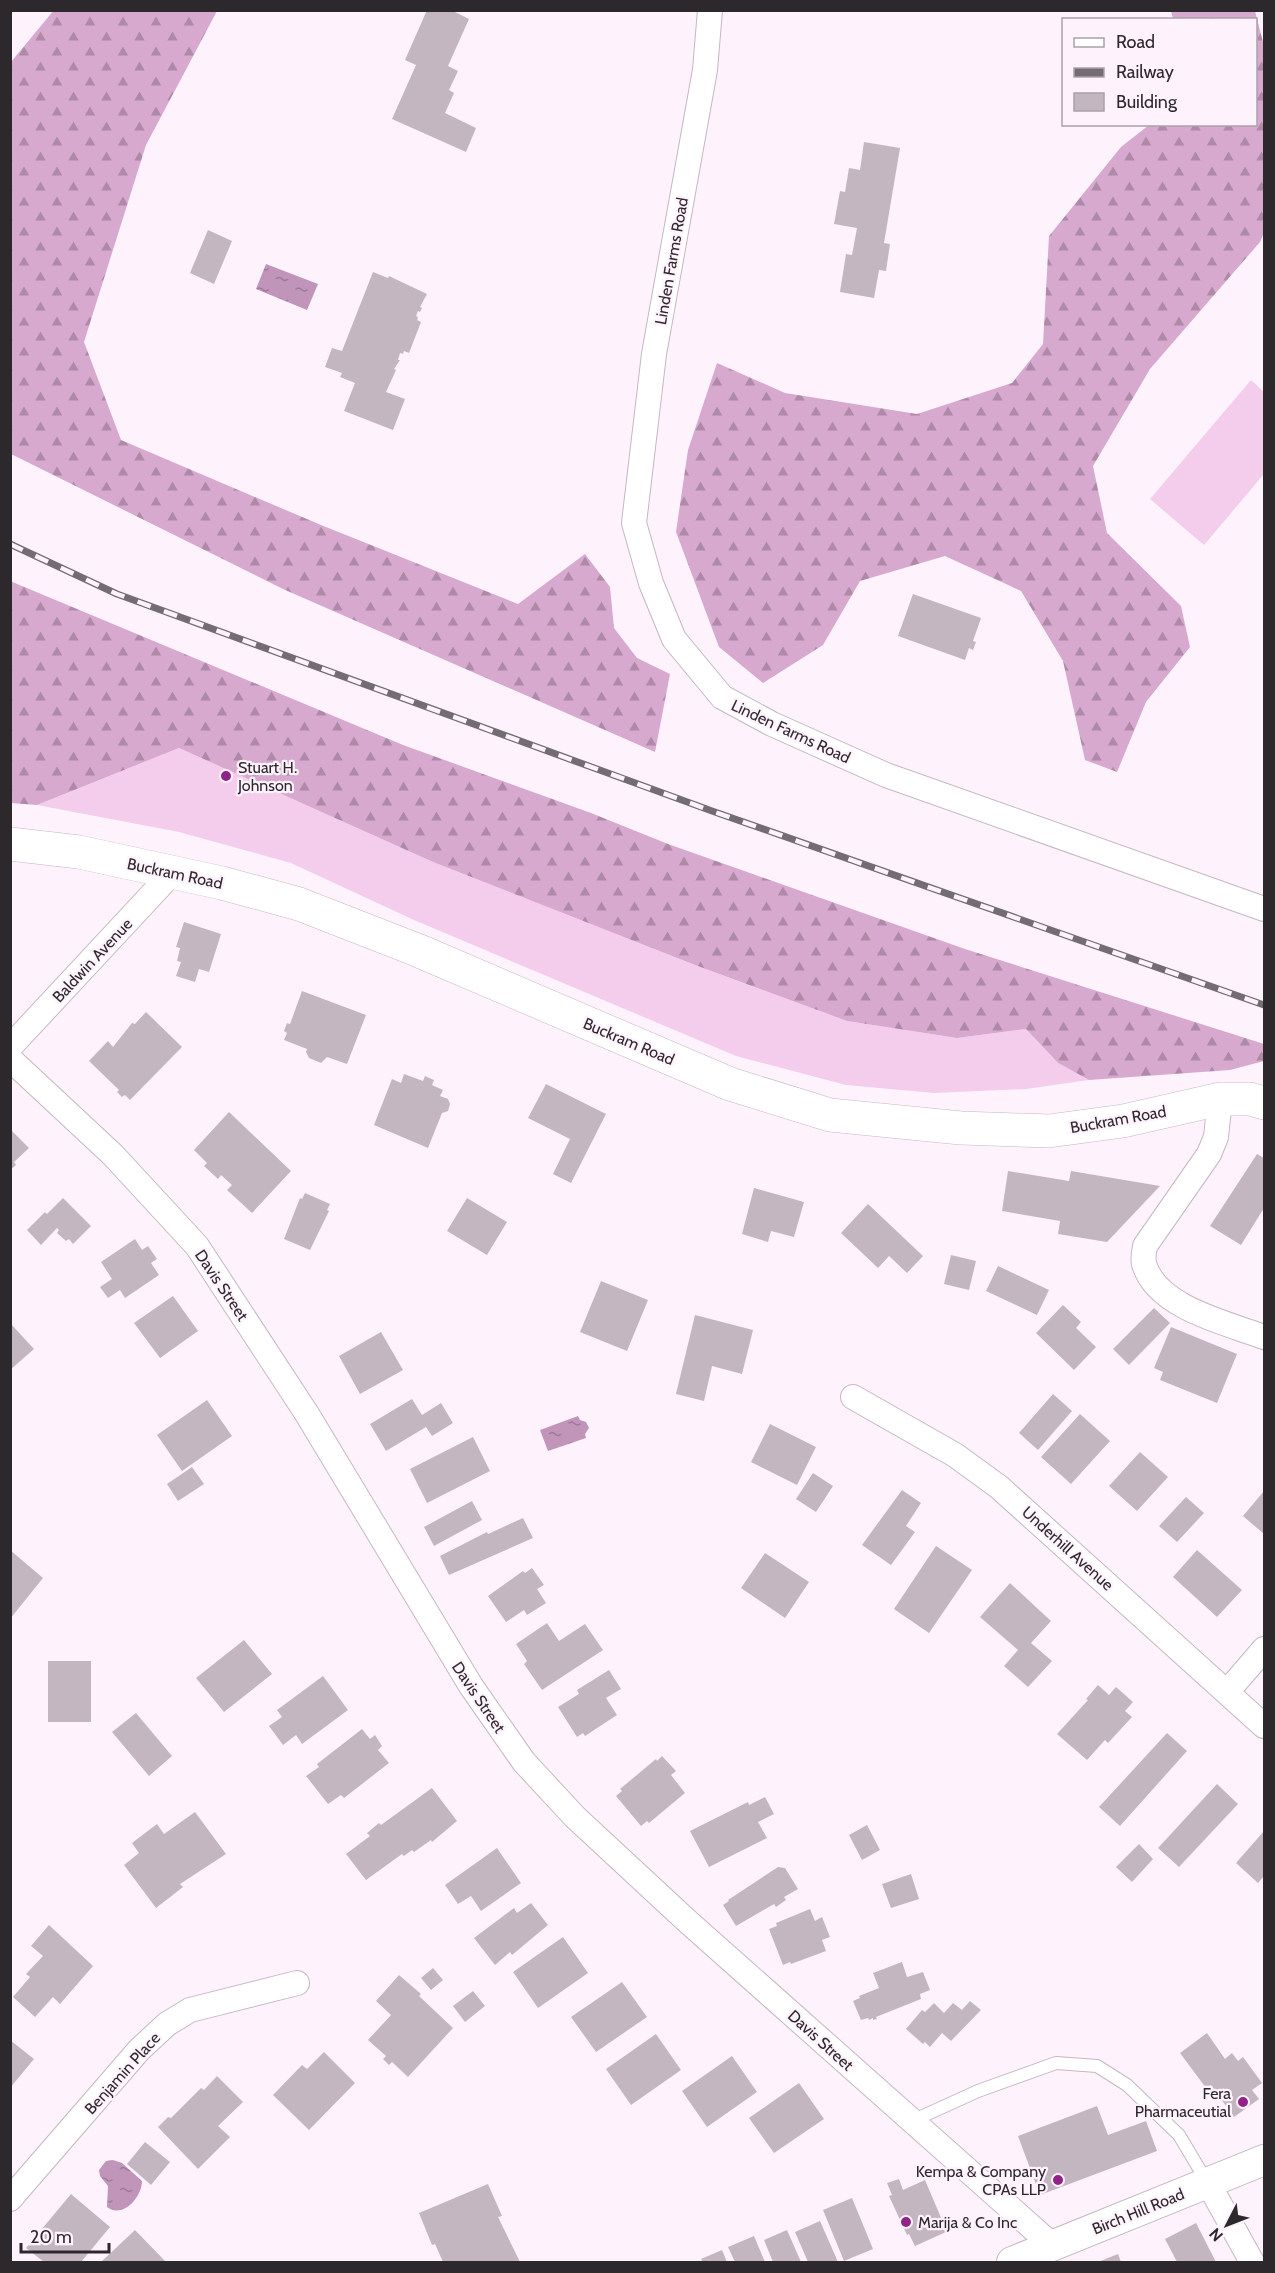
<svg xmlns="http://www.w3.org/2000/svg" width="1275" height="2273" viewBox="0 0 1275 2273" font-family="Cabin,sans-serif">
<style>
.grass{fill:#f4cded}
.forest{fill:url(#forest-firs)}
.water{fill:url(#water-ripples)}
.building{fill:#c4b6c1}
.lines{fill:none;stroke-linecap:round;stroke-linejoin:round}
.service-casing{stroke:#c5b7c2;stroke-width:14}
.minor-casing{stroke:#c5b7c2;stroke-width:26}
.tertiary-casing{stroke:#c5b7c2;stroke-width:32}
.secondary-casing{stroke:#c5b7c2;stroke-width:34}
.service{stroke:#fff;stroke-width:12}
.minor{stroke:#fff;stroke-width:24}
.tertiary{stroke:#fff;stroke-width:30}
.secondary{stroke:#fff;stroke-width:33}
.rail-casing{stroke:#736c72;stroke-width:7}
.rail{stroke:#fef2fc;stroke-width:4.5;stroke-dasharray:14;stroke-linecap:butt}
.poi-dot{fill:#902486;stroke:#fef2fc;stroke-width:2}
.labels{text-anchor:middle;stroke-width:4.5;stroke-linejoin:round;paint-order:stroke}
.street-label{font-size:16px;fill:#2d282c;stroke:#fef2fc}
.poi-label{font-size:16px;fill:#2d282c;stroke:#fef2fc;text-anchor:start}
</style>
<defs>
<pattern id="forest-firs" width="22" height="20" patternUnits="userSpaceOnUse" patternTransform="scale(1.5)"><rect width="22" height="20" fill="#d7a9cf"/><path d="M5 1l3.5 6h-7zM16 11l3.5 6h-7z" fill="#af8aa8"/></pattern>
<pattern id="water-ripples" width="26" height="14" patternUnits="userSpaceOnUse" patternTransform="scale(1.5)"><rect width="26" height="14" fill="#c194ba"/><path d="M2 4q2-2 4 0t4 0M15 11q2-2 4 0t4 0" fill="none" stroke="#9d7997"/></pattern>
</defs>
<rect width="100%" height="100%" fill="#fef2fc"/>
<path class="grass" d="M1251 380 1264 392V474L1204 545 1150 499Z
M179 748 433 862 695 965 847 1021 957 1038 1026 1029 1058 1063 1089 1080 1026 1089 934 1093 846 1085 736 1056 414 920 291 863 179 832 37 805Z"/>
<path class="forest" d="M54 10 217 11 146 145 84 342 121 440 321 525 518 604 585 554 610 587 614 628 637 658 670 674 655 752 283 589 11 454V62Z
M1171 11H1255L1264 46V233L1260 242 1150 369 1093 466 1107 533 1181 606 1190 647 1146 702 1117 772 1085 760 1063 661 1021 591 945 556 860 581 823 645 763 683 719 647 676 532 688 450 717 363 785 393 917 414 1012 383 1043 344 1049 236 1121 147 1149 125 1256 124V20L1173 19Z
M10 581 403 745 591 813 668 844 965 949 1264 1044V1061L1230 1070 1089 1080 1058 1063 1026 1029 957 1038 847 1021 695 965 433 862 179 748 37 805 11 803Z"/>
<path class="water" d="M266 264 318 284 307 310 256 289Z
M578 1416 580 1420 586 1422 589 1428 585 1434 586 1438 548 1451 540 1430Z
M113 2160 122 2163 142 2181C142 2198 122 2219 107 2207L108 2186 100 2176 99 2170 106 2161Z"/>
<path class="building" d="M427 10H451L469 19 448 66 458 71 449 90 454 93 445 113 476 128 466 152 392 119 416 65 405 60Z
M864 142 900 148 884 243 890 244 886 271 879 270 874 298 840 292 846 254 852 255 857 228 834 224 840 191 845 192 849 168 860 170Z
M208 230 232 241 214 284 190 273Z
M373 272 388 278 389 276 427 294 420 307 422 308 420 312 418 311 416 316 418 317 417 320 421 322 409 353 404 351 403 354 400 353 398 360H400L394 369 396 370 386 392 405 399 393 430 344 411 355 383 340 377 342 373 325 367 332 348 342 351Z
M913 594 981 618 973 641 976 642 973 650 969 648 965 660 898 636Z
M184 922 221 934 209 972 199 969 195 982 176 976 181 962 177 961 180 948 176 947Z
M302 991 366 1015 347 1064 327 1057 321 1063 309 1058 306 1052 307 1049 284 1040 287 1033 284 1031 287 1023 290 1024Z
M146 1012 182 1047 130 1100 125 1095 122 1097 117 1092 119 1090 89 1061 108 1041 113 1047 132 1023 135 1024Z
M404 1074 423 1081 425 1076 434 1080 432 1085 443 1090 440 1096 448 1099 450 1104 448 1111 442 1113 428 1148 374 1125 392 1079 401 1083Z
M546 1084 606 1114 571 1183 553 1174 570 1139 528 1118Z
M229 1112 291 1171 252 1213 227 1190 232 1185 221 1175 218 1179 204 1166 207 1163 194 1150Z
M10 1129 29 1148 14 1162 16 1165 10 1170Z
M1257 1154 1264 1158V1208L1241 1245 1210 1226Z
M1008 1171 1069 1181 1071 1171 1160 1186 1107 1242 1058 1234 1060 1221 1002 1211Z
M754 1188 804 1202 794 1237 771 1231 768 1242 742 1234Z
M305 1193 330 1204 327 1210 329 1211 310 1250 284 1239 300 1198 302 1199Z
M63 1198 91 1226 73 1244 69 1239 66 1241 57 1233 59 1230 57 1228 41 1245 27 1230 45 1212 47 1214Z
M467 1198 507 1222 487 1255 447 1231Z
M868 1204 923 1256 907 1273 889 1256 878 1268 841 1233Z
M135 1239 142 1250 148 1246 157 1259 151 1263 159 1275 125 1298 120 1290 108 1298 100 1287 112 1279 101 1262Z
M951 1255 976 1261 969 1290 944 1284Z
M998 1266 1049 1290 1037 1315 986 1291Z
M601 1281 648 1300 627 1351 580 1332Z
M173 1296 198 1331 160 1358 134 1323Z
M1063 1305 1081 1322 1076 1328 1096 1347 1074 1370 1036 1333Z
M1154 1308 1170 1323 1129 1365 1113 1349Z
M695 1315 753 1330 742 1374 712 1366 704 1401 676 1394Z
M10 1323 34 1349 10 1370Z
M1171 1327 1237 1354 1217 1403 1160 1380 1163 1372 1154 1368Z
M381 1332 403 1370 360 1394 339 1356Z
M1053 1394 1072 1411 1038 1450 1019 1433Z
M412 1399 422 1415 441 1403 453 1423 432 1436 426 1427 386 1451 370 1424Z
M207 1400 232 1436 182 1471 157 1435Z
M1080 1414 1110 1441 1071 1484 1041 1457Z
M770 1424 816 1447 797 1485 751 1462Z
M473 1437 490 1471 427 1503 410 1469Z
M1140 1452 1168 1477 1137 1511 1109 1486Z
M192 1467 204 1484 178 1501 167 1484Z
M813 1473 833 1486 816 1512 796 1499Z
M902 1490 921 1503 906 1526 915 1532 891 1565 862 1545Z
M1264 1491V1534L1243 1516Z
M1186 1497 1204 1513 1177 1542 1159 1526Z
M472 1501 482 1520 434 1546 424 1527Z
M523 1518 533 1538 449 1575 440 1556 487 1532 488 1534Z
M936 1546 972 1570 929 1633 894 1609Z
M10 1550 43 1578 10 1619Z
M1197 1550 1242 1590 1217 1617 1173 1577Z
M765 1553 809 1582 785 1618 741 1588Z
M532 1568 544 1585 537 1589 546 1603 527 1615 524 1610 506 1622 488 1596 523 1571 525 1573Z
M1010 1583 1051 1621 1031 1643 1052 1661 1028 1687 1004 1666 1018 1650 980 1617Z
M547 1623 559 1641 585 1624 603 1650 542 1690 524 1664 527 1661 516 1644Z
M244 1640 272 1674 224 1712 196 1678Z
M48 1661H91V1722H48Z
M609 1670 621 1689 606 1698 617 1715 585 1736 583 1733 577 1737 558 1707 579 1694 577 1690Z
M323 1676 348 1710 302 1744 296 1735 283 1745 269 1726 282 1717 277 1710Z
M1098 1685 1109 1695 1116 1687 1133 1702 1125 1711 1132 1717 1108 1743 1105 1740 1087 1760 1057 1734 1088 1700 1086 1699Z
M136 1713 172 1756 149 1776 112 1732Z
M362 1729 370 1739 375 1735 382 1746 378 1750 389 1763 344 1798 341 1795 328 1804 306 1776 319 1767 317 1764Z
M1167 1733 1187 1751 1120 1826 1099 1807Z
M662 1756 676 1771 671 1775 685 1793 649 1823 647 1821 641 1826 616 1796 622 1791 620 1789 656 1759 657 1761Z
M1217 1784 1238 1804 1179 1867 1158 1848Z
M432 1788 457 1821 432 1842 431 1840 414 1852 412 1850 404 1856 402 1854 366 1880 346 1854 370 1836 367 1833 379 1823 381 1825Z
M765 1797 774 1814 758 1822 767 1838 709 1867 690 1831 748 1802 749 1805Z
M195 1812 226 1854 180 1884 183 1887 156 1908 124 1865 139 1853 132 1843 157 1824 164 1834Z
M867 1825 880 1850 862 1860 849 1835Z
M1264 1831V1876L1258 1883 1236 1863Z
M1139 1844 1153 1859 1132 1882 1116 1867Z
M497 1848 521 1883 481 1911 471 1896 458 1904 445 1885Z
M778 1867 785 1868 798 1889 784 1897 786 1900 776 1907 774 1904 736 1926 723 1905 729 1901 728 1900Z
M911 1874 919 1899 891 1908 882 1884Z
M531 1903 548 1925 512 1955 510 1952 495 1965 474 1938 514 1908 517 1913Z
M810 1909 815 1921 822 1917 830 1937 822 1940 826 1951 791 1964 790 1962 783 1965 769 1929 777 1926 776 1923Z
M49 1925 93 1966 60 2004 53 1997 35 2017 13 1997 30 1977 26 1974 43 1956 31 1946Z
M563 1937 588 1973 538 2008 513 1972Z
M902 1962 907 1977 923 1972 930 1990 920 1994 921 1999 876 2017 877 2019 873 2020V2018L869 2020 868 2018 861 2020 853 2001 860 1998 859 1996 879 1988 873 1973Z
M433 1968 443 1980 431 1990 421 1978Z
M399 1975 421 1994 419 1996 453 2028 408 2077 392 2062 389 2065 383 2059 386 2056 368 2040 391 2015 376 2001Z
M622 1982 647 2017 596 2052 571 2017Z
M473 1991 485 2006 465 2022 453 2006Z
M970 2001 981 2010 951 2041 942 2033 930 2047 925 2042 923 2044 906 2029 922 2010 925 2012 934 2003 944 2013 953 2003 962 2010Z
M1207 2033 1225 2059 1232 2053 1238 2061 1243 2057 1262 2083 1252 2090 1259 2099 1234 2117 1211 2085 1206 2088 1180 2053Z
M656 2034 681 2070 631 2105 606 2069Z
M10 2040 34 2059 10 2088Z
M324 2052 355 2083 309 2130 273 2095 302 2065 307 2069Z
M732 2056 757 2092 707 2127 682 2091Z
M217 2076 243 2102 218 2126 230 2137 198 2169 158 2127 168 2117 171 2118 201 2088 204 2090Z
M799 2083 824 2119 774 2153 749 2118Z
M1097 2106 1108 2135 1146 2121 1157 2151 1040 2195 1018 2136Z
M145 2142 170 2162 151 2185 127 2164Z
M899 2179 903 2190 925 2180 942 2220 940 2221 946 2232 915 2246 909 2234 907 2235 889 2196 892 2195 887 2183Z
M488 2184 502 2216 498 2217 520 2262H443L435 2244 432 2245 419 2213Z
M71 2194 110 2227 81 2262H44L26 2248Z
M852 2198 873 2249 844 2261 823 2210Z
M820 2221 838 2262H808L795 2232Z
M1196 2223 1216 2262H1177L1165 2239Z
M135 2230 166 2262H101Z
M787 2230 801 2262H773L764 2240Z
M754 2236 765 2262H735L728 2247Z
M722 2250 727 2262H703L701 2259Z
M1118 2254 1121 2262H1098Z"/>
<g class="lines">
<defs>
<path id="service" d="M912 2121 978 2091 1056 2063 1097 2066 1127 2085 1179 2135 1207 2182"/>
<path id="minor" d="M710 10 705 70 654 354 634 523 651 583 674 639 722 697 772 724 886 775 1264 909
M10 1047 173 872
M10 1059 113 1155 197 1246 307 1414 471 1686 524 1762 575 1817 686 1920 1053 2246
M1220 1099 1216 1137 1209 1154 1145 1246C1144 1251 1143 1259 1144 1264 1157 1308 1227 1323 1264 1337
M853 1397 955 1455 999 1487 1264 1726
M1227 1692 1264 1649
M1208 2183 1252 2262
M10 2199 139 2050 167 2024 190 2010 297 1983"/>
<path id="tertiary" d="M1012 2262 1264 2160"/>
<path id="secondary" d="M10 844 79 852 222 883 299 904 417 950 730 1084 830 1115 961 1128 1049 1131 1123 1121 1220 1099H1250L1264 1103"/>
</defs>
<use href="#service" class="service-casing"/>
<use href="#minor" class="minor-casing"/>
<use href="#tertiary" class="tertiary-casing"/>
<use href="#secondary" class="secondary-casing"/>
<use href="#service" class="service"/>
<use href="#minor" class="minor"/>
<use href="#tertiary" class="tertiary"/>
<use href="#secondary" class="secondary"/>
<defs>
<path id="rail" d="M10 544 117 594 712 811 1264 1005"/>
</defs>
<use href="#rail" class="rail-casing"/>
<use href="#rail" class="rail"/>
</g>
<g class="poi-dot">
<circle cx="226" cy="776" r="6"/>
<circle cx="1243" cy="2102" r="6"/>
<circle cx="1058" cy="2180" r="6"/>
<circle cx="906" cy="2222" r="6"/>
</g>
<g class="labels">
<g class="street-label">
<text transform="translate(671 261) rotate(-80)" y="6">Linden Farms Road</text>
<text transform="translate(791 731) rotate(25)" y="6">Linden Farms Road</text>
<text transform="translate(175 873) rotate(12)" y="6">Buckram Road</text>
<text transform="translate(92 960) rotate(-47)" y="6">Baldwin Avenue</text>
<text transform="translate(629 1041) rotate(23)" y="6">Buckram Road</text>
<text transform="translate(1118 1119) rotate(-10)" y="6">Buckram Road</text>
<text transform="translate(222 1285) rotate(56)" y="6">Davis Street</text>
<text transform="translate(1068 1548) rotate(42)" y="6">Underhill Avenue</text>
<text transform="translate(479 1697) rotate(56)" y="6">Davis Street</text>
<text transform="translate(821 2040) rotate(42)" y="6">Davis Street</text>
<text transform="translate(122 2073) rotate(-48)" y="6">Benjamin Place</text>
<text transform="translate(1138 2211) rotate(-22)" y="6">Birch Hill Road</text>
</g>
<g class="poi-label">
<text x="238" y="773">Stuart H.<tspan x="238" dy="18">Johnson</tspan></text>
<text x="1231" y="2099" text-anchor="end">Fera<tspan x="1231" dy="18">Pharmaceutial</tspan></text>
<text x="1046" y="2177" text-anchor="end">Kempa &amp; Company<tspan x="1046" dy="18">CPAs LLP</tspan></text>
<text x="918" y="2228">Marija &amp; Co Inc</text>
</g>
</g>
<rect width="1275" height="2273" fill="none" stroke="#2d282c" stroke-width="24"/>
<rect x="1062" y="18" width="195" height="108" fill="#fef2fc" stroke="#aaa1a9" stroke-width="1.5"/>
<rect x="1074" y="38" width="30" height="9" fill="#ffffff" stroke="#aaa1a9" stroke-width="1.5"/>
<text x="1116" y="48" font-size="18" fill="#2d282c">Road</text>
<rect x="1074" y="68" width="30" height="9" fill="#736c72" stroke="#aaa1a9" stroke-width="1.5"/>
<text x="1116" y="78" font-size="18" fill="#2d282c">Railway</text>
<rect x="1074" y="93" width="30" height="18" fill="#c4b6c1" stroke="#aaa1a9" stroke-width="1.5"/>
<text x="1116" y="108" font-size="18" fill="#2d282c">Building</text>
<g transform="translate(1227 2225) rotate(228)" stroke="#fef2fc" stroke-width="4.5" paint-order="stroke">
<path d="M0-4.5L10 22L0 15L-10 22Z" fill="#2d282c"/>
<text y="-9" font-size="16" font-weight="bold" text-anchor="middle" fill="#2d282c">N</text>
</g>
<path d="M21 2243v9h88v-9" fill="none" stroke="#2d282c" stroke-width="3"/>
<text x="30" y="2243" font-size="18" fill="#2d282c" stroke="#fef2fc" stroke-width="4.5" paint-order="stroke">20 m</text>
</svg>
